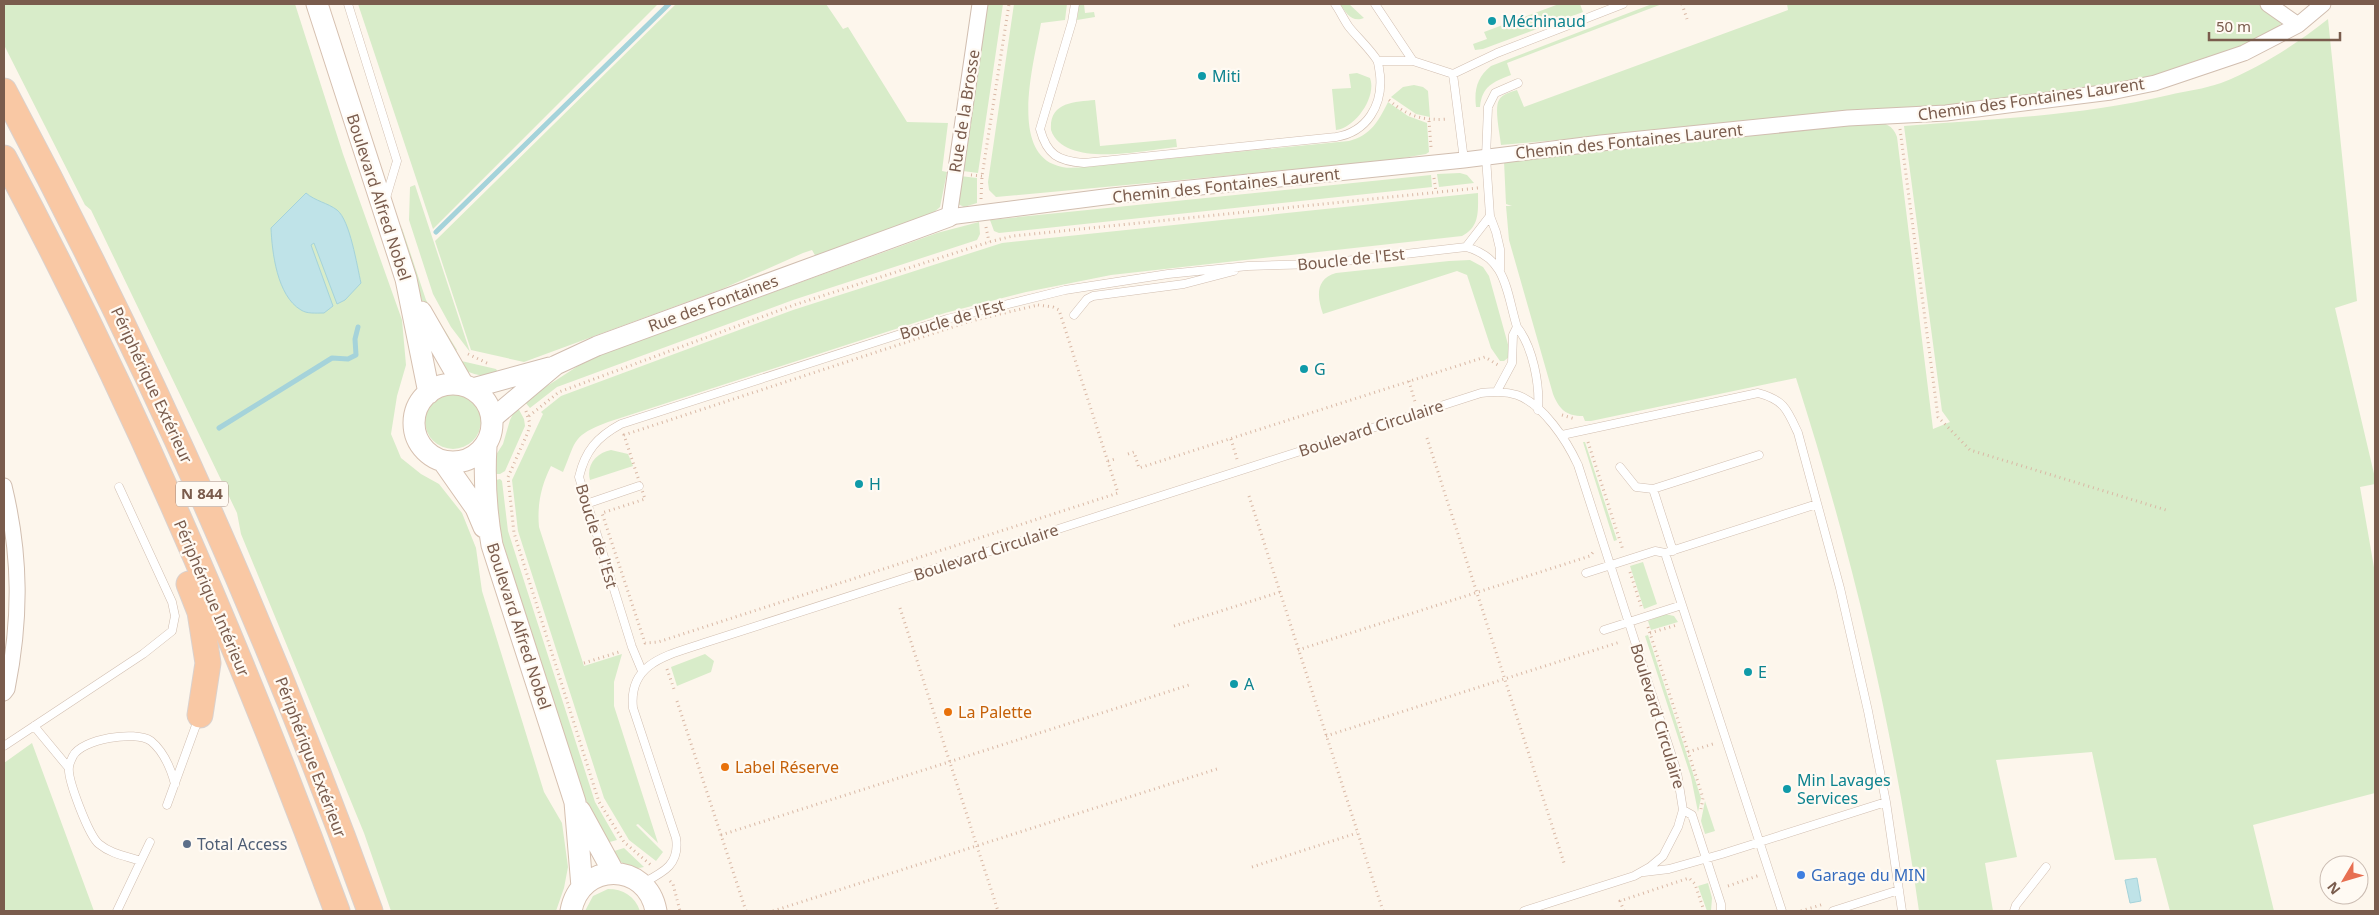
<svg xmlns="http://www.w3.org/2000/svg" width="2379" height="915" viewBox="0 0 2379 915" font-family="'Noto Sans',sans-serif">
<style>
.green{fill:#d8ecc9}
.water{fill:#bfe3e8;stroke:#a5d3da}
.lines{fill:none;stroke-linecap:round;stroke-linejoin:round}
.stream{stroke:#a5d3da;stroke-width:5}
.service-casing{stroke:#d1beb0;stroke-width:9}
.minor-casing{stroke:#d1beb0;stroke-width:17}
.tertiary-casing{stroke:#d1beb0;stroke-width:21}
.secondary-casing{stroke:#d6c0b0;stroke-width:23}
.trunk-casing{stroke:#dad1cd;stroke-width:27}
.path{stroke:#d9b8a5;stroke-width:3;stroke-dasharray:1 4;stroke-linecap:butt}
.service{stroke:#fff;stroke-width:8}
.minor{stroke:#fff;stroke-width:15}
.tertiary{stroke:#fff;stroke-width:19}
.secondary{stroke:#fff;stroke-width:21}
.trunk{stroke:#f9c8a4;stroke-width:25}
.culture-dot{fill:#0f9aa8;stroke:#fffaf3;stroke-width:2}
.food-dot{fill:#e8710a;stroke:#fffaf3;stroke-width:2}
.service-dot{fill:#5c6f8a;stroke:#fffaf3;stroke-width:2}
.shop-dot{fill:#3f7fe0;stroke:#fffaf3;stroke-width:2}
.labels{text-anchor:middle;stroke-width:4.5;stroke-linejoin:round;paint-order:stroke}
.shield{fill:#fffaf3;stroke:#a28b7f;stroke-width:1}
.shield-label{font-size:15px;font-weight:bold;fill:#7a5c4d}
.culture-label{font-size:16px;fill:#0d838f;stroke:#fffaf3;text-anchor:start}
.street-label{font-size:16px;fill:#7a5c4d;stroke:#fffaf3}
.food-label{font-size:16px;fill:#c56008;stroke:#fffaf3;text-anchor:start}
.service-label{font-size:16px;fill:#4e5e75;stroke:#fffaf3;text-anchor:start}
.shop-label{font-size:16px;fill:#366cbe;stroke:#fffaf3;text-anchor:start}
</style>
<rect width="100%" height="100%" fill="#fdf6ec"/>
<path class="green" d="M4 4H295L343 154 402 320 406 365 397 396 391 434 401 458 421 474 439 484 462 513 476 548 482 591 544 792 562 823 568 867 564 888 556 911H391L364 833 241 534 237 513 91 210 85 205 4 45Z
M358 4H658L433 229Z
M676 4H826L843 29 848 27 907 122 948 123 942 171 947 172 940 207 931 215 816 257 812 250 803 253 722 289 524 362 471 350 435 241Z
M987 4H1003L978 173 963 171Z
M1014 4H1067L1065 20 1041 23C1035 58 1010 145 1053 164 1063 169 1074 168 1084 167L1349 141C1371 135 1378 122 1388 102L1408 116 1427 123 1429 152 1426 154 1386 161 996 197 989 190 988 182Z
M1079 4H1084L1085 13 1094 12 1095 17 1077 20Z
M1340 4H1349L1364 18C1352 23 1346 13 1340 4Z
M1559 4H1580L1583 12 1483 49 1475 50 1473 44 1487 39 1484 32Z
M1652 4H1662L1507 63 1511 75C1493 82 1482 86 1480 107H1476C1474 90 1477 77 1491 66Z
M1787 4H2260L2284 20C2280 27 2269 31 2262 35 2193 75 2104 87 2026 98L1501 145C1500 135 1494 108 1499 100 1502 94 1511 92 1517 90L1524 107 1788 10Z
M2328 19 2357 301 2335 308 2375 478V484L2360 487 2375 573V793L2253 825 2274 911H2170L2156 858 2115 860 2092 752 1996 760 2017 857 1985 863 1993 911H1919C1893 726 1853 556 1796 378L1591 421H1585L1583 416C1566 416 1559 409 1553 394L1509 240 1506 206H1512L1506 204 1504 161 1564 152 1573 154 1845 125C1864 124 1890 115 1897 137L1933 429 1950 422 1942 411 1904 126C1992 119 2082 116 2169 95 2186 91 2204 89 2221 83 2261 67 2295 45 2328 19Z
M1357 73 1370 78C1377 97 1355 128 1336 130L1332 89 1351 88 1349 74Z
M1414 85 1423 87 1428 91 1430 117 1416 114 1391 97 1403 87Z
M1095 100 1100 146 1176 139 1177 147C1145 150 1064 169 1051 130 1049 102 1074 102 1095 100Z
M1460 173 1467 175 1474 183 1439 187 1437 174Z
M1431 175 1432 187 999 233 994 231 990 220Z
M960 176 977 178V203L964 207 958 204Z
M415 185 470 352 451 327 433 294 409 220 410 187Z
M1478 193C1478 211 1480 227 1462 236L1111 275 1026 292 945 313 608 422C572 436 577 439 563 472L551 466C541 486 537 505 539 527L584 666 622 654 614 682V706L658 843 638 824 636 825 663 852 656 861 629 840 604 798 518 531 512 480 543 414 541 412 561 396 793 310 1002 243Z
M979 222 980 234 977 240 793 300 557 387 530 408 524 401 581 364 600 355 937 233Z
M401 225 426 300 457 350 453 352 423 303 408 258Z
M1470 260 1483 267 1489 276 1509 348V357L1504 361H1500L1491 348 1467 275 1457 271 1323 314C1317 297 1315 279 1336 273L1449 261Z
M457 360 496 369 500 375C484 376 465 377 457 360Z
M425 421a28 28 0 1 1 56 0a28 28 0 1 1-56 0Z
M517 406 524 419 525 426 505 471 500 474H491L494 458 503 444 510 420Z
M1583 442H1585L1617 540 1614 541Z
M611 450 628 454 633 466 590 480C586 465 596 453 611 450Z
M500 479 502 481 508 531 595 802 617 840 606 843 582 792 503 543 492 481Z
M1643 562 1657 604 1644 609 1630 566Z
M1665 614 1674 616 1678 622 1651 630 1648 621Z
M1648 635 1701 798 1698 812 1691 777 1645 636Z
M705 654 714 661 711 672 677 686 671 667Z
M32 743 94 911H4V763Z
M1705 801 1715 831 1705 834 1701 821Z
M624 848 644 867C630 871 619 862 611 852Z
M1708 883 1712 898 1711 911H1707L1698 886Z
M608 889C623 889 635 896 640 911H585L593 896Z"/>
<path class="water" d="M306 193C315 201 328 203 337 210 350 220 357 266 361 283L345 300 337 304 314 243 311 245 333 306 324 313C316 313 307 314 301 310 277 296 272 252 271 228Z
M2137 878 2141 901 2130 903 2125 880Z"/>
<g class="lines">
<path class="stream" d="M436 232 669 4
M219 428 332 358 348 359 356 355 355 339 358 327"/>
<defs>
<path id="service" d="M348 4 397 161 385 201
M1075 4 1072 22 1040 129C1047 155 1058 161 1084 163L1336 137C1367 132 1383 105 1380 75 1379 70 1379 64 1377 60 1369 48 1358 38 1349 27 1344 20 1340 11 1335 4
M1375 4 1413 61 1453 74 1497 53 1623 4
M1378 61H1413
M1453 74 1464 160
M1466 247 1490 216
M1500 270V249L1496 232 1490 216 1486 157 1488 107 1495 93 1518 83
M1074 315 1087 299 1093 296 1184 284 1234 271
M1497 391 1512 363 1513 335 1517 327
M1562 435 1758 393C1784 400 1787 409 1798 433L1840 588 1868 711 1886 802 1902 911
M1620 467 1636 487 1653 489 1759 455
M1653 489 1673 551
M586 504 639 486
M1586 573 1655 551 1665 553
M1604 630 1682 605
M642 671 632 647 579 477C585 451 597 437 621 424L947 319 1065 290 1168 274 1248 266 1318 264 1466 247C1507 258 1506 291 1517 327 1533 347 1540 385 1538 410
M34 726 68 767
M4 746 143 654 172 631 175 616 172 602 119 487
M167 805 199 717
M1683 810 1692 815 1721 904V911
M141 861C126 856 111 854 99 844 89 836 67 779 69 767 69 764 72 758 73 756 82 739 135 730 151 741 163 751 171 769 175 784
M1644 872 1669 869 1722 854 1886 802
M643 883C664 872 680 864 676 838L633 708C628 662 669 655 704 643L1481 393C1493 392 1505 391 1517 395 1543 404 1567 441 1578 465L1677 772 1683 810 1678 827 1663 856 1650 867 1634 876 1524 911
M117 911 150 842
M1782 911 1665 553 1817 504
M1833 911 1899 890
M2014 911 2016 905 2046 867"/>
<path id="minor" d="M980 4 949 217 1112 196 1464 160 1601 143 1848 118 1946 113 2111 92 2155 83 2244 53 2298 25 2323 4
M2268 4 2298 25
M4 486C21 556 21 619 7 689L4 693"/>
<path id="tertiary" d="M473 388 550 367
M493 418 556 365 597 346 949 217"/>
<path id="secondary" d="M317 4 406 279 429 393
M421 312 463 385
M414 423a39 39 0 1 1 78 0a39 39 0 1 1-78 0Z
M486 446C484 480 486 512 492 545L575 802 582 887
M443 461 476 508 484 527
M580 811 614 873
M571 911C580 861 647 861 656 911"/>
<path id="trunk" d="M4 91C145 355 268 629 370 911
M4 158C134 400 242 654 337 911
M189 584 200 612 208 663 200 715"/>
</defs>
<use href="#service" class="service-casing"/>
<use href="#minor" class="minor-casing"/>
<use href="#tertiary" class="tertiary-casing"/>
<use href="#secondary" class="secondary-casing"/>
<use href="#trunk" class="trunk-casing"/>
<path class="path" d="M1682 4 1687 19
M1389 100C1407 116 1423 121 1447 119
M1429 121 1431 147
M1900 129 1938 417 1970 450 2166 510
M971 175 982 176
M1434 178 1436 192
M981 199 982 176 1009 4
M986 227 989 242
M1038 305 1053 307 1059 310 1118 493 658 642 645 643 602 513 645 499 624 435 971 321Z
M468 354 489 364
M1409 381 1415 402
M526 411 530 424 528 432 508 477 514 533 599 802 624 842 652 866
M1562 415 1575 419
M529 416 559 392 794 305 989 242 1013 236 1478 188
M1427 438 1565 866
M1231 439 1237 459
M1588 442 1623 550
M1128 454 1134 452 1139 468 1485 357 1498 365
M1108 461 1115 459
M1249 496 1383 911
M1630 572 1641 606
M900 608 998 911
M1174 626 1280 592
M1648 627 1703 798 1701 809
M1650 633 1677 625
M1298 650 1590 556 1594 551
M584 663 622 651
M667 669 674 689
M677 701 746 911
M1326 736 1620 642
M1688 752 1716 743
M721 835 1192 684
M1252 867 1357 833
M670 881 673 884 680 911
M1728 886 1760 875
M773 911 1220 768
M1624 911 1620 901 1689 878 1695 884 1704 911
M1801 911 1824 904"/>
<use href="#service" class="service"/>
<use href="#minor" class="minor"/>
<use href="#tertiary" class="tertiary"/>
<use href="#secondary" class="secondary"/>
<use href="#trunk" class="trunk"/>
</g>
<g class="culture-dot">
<circle cx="1492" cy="21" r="5"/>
<circle cx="1202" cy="76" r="5"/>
<circle cx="1304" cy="369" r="5"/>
<circle cx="859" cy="484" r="5"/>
<circle cx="1748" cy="672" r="5"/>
<circle cx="1234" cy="684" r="5"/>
<circle cx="1787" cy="789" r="5"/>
</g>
<g class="food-dot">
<circle cx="948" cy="712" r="5"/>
<circle cx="725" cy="767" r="5"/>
</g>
<circle class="service-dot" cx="187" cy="844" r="5"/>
<circle class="shop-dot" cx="1801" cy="875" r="5"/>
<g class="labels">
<rect class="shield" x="176" y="481.5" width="52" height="25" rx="4"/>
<g class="shield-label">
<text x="202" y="499">N 844</text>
</g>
<g class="culture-label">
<text x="1502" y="27">Méchinaud</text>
<text x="1212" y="82">Miti</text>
<text x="1314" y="375">G</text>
<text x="869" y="490">H</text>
<text x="1758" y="678">E</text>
<text x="1244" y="690">A</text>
<text x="1797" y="786">Min Lavages<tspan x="1797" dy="18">Services</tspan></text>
</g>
<g class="street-label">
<text transform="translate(2031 99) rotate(-8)" y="6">Chemin des Fontaines Laurent</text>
<text transform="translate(964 111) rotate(-81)" y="6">Rue de la Brosse</text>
<text transform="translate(1629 141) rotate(-6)" y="6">Chemin des Fontaines Laurent</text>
<text transform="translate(1226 185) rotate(-6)" y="6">Chemin des Fontaines Laurent</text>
<text transform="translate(379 197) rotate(72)" y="6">Boulevard Alfred Nobel</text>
<text transform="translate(1351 259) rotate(-6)" y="6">Boucle de l'Est</text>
<text transform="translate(713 303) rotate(-20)" y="6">Rue des Fontaines</text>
<text transform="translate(952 319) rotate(-16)" y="6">Boucle de l'Est</text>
<text transform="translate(152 385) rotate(65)" y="6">Périphérique Extérieur</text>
<text transform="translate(1371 428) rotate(-18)" y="6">Boulevard Circulaire</text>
<text transform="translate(597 536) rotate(73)" y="6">Boucle de l'Est</text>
<text transform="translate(986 552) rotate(-18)" y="6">Boulevard Circulaire</text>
<text transform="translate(212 598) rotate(67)" y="6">Périphérique Intérieur</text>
<text transform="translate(519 626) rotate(72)" y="6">Boulevard Alfred Nobel</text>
<text transform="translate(1658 716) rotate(73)" y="6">Boulevard Circulaire</text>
<text transform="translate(311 757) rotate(69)" y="6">Périphérique Extérieur</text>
</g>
<g class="food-label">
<text x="958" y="718">La Palette</text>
<text x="735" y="773">Label Réserve</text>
</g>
<g class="service-label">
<text x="197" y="850">Total Access</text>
</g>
<g class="shop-label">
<text x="1811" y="881">Garage du MIN</text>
</g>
</g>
<rect width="2379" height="915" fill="none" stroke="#7a5c4d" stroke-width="10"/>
<g transform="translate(2344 880) rotate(232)"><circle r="24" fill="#fffaf3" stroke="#cabbb1"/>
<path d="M0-4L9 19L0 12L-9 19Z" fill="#e76f51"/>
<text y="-8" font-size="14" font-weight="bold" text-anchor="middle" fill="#7a5c4d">N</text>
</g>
<path d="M2209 32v8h131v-8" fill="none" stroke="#7a5c4d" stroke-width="2.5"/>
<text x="2216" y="32" font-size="15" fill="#7a5c4d" stroke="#fffaf3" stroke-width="4" paint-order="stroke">50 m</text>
</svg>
